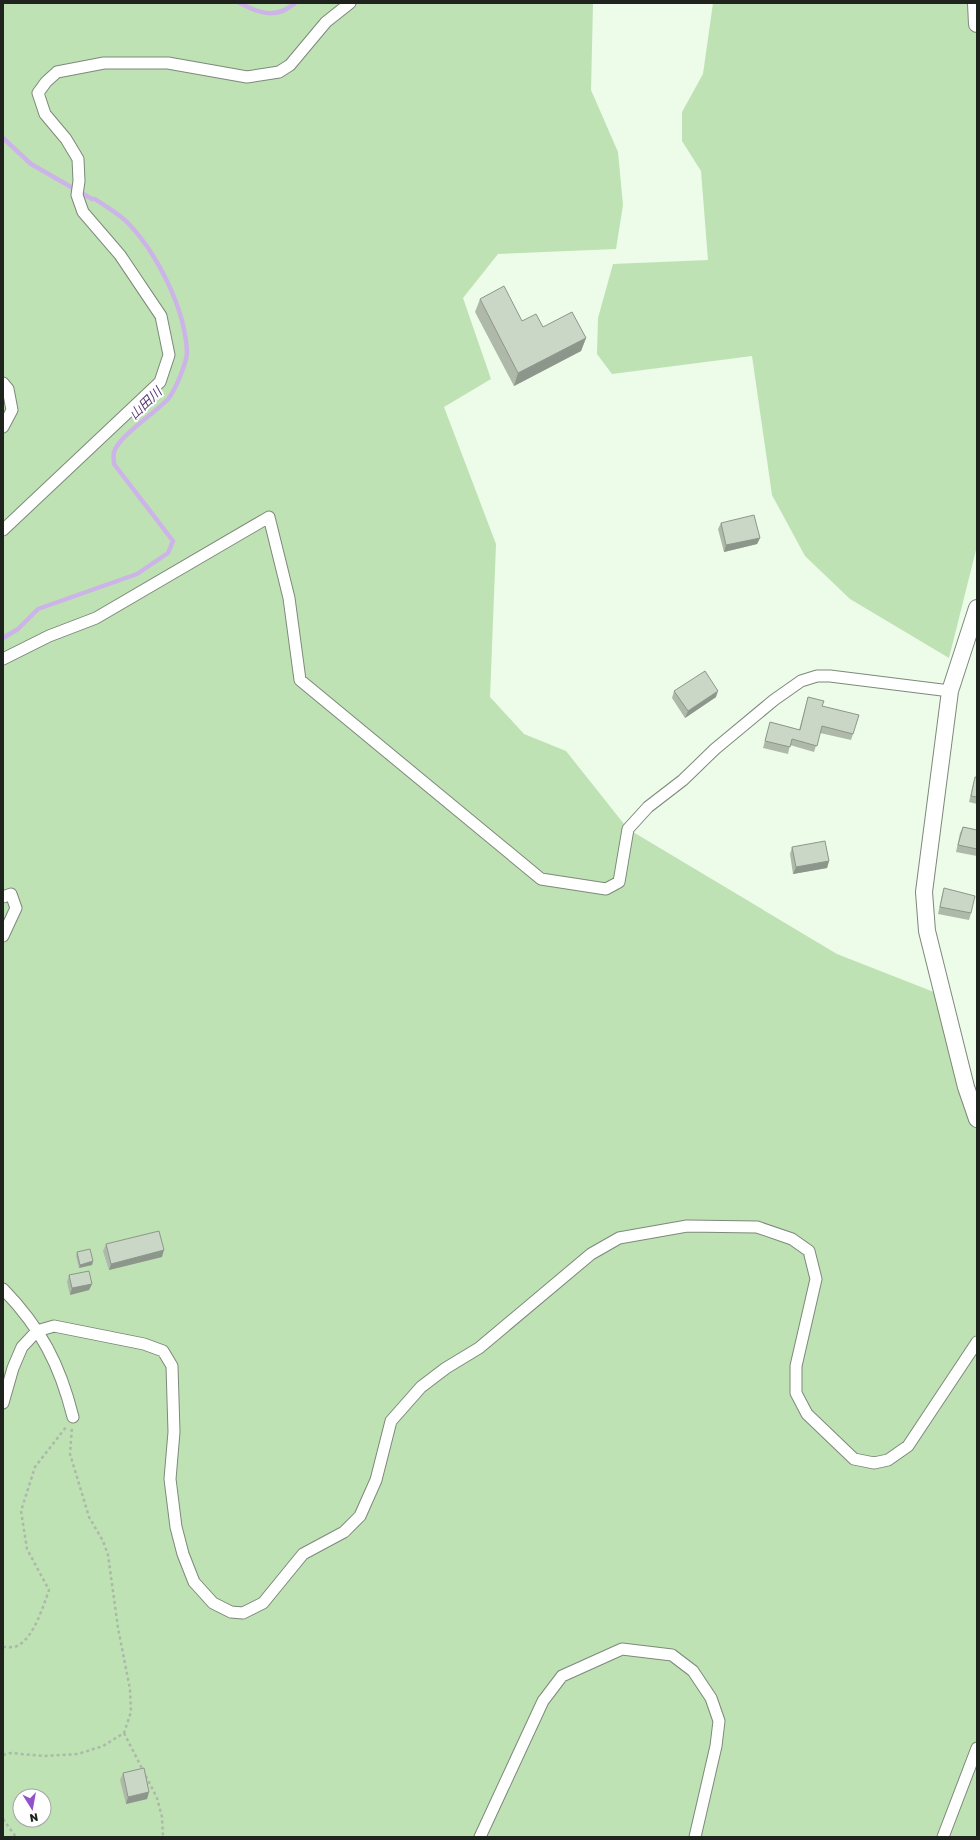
<svg xmlns="http://www.w3.org/2000/svg" width="980" height="1840" viewBox="0 0 980 1840" font-family="'Golos Text','Noto Sans JP',sans-serif">
<style>
.green{fill:#bee2b4;fill-rule:evenodd}
.lines{fill:none;stroke-linecap:round;stroke-linejoin:round}
.stream{stroke:#cdb4e8;stroke-width:4.5}
.street-casing{stroke:#7d897a;stroke-width:13}
.secondary-casing{stroke:#7d897a;stroke-width:18}
.path{stroke:#adb8aa;stroke-width:2.5;stroke-dasharray:3 3;stroke-linecap:butt}
.street{stroke:#fff;stroke-width:11}
.secondary{stroke:#fff;stroke-width:16}
.wall{fill:#aeb9aa}
.shaded-wall{fill:#8d968b}
.building{fill:#cad7c6;stroke:#8d968b}
.labels{text-anchor:middle;stroke-width:4;stroke-linejoin:round;paint-order:stroke}
.water-label{font-size:13px;font-style:italic;fill:#593877;stroke:#fff}
</style>
<rect width="100%" height="100%" fill="#edfbe9"/>
<path class="green" d="M3 3H593L591 90 618 152 623 205 616 249 498 254 463 298 491 379 444 407 496 544 490 697 524 734 566 751 628 829 837 954 944 996 977 1110V1837H3ZM20 1796H44V1820H20Z
M713 3H976L977 546 949 658 850 599 805 556 772 495 752 356 612 374 597 354 598 318 613 264 708 260 701 171 682 141V112L703 74Z"/>
<g class="lines">
<path class="stream" d="M240 3C260 14 277 19 295 3
M3 138 31 164 92 199H95C105 206 118 213 127 222 157 253 185 308 187 352 187 362 175 391 168 399 155 413 119 436 114 452 113 456 114 461 114 464L173 541 168 553 137 574 38 609 18 629 3 638"/>
<defs>
<path id="street" d="M3 383 8 389 12 410 3 427
M3 530 160 382 169 355 161 316 120 255 83 212 77 195 79 181 78 159 66 139 45 114 38 93 46 82 57 72 104 63H168L247 77 279 72 290 65 326 22 350 3
M3 659 49 636 96 618 269 517 289 598 300 680 541 879 606 889 619 882 628 829 648 807 683 780 715 749 774 700 801 681 817 676H830L950 691
M3 897 11 894 16 908 3 936
M3 1289C41 1328 60 1365 73 1417
M3 1403 13 1368 22 1347 37 1331 54 1326 144 1344 163 1351 172 1366 174 1432 170 1479 176 1527 183 1554 194 1582 213 1603 231 1612 243 1613 263 1603 303 1554 344 1532 360 1516 376 1480 391 1421 421 1387 446 1368 479 1348 591 1254 619 1238 687 1226 757 1227 792 1239 809 1251 816 1279 796 1366V1393L807 1414 854 1459 874 1463 888 1460 908 1446 977 1342
M480 1837 543 1701 562 1676 622 1649 672 1655 693 1671 711 1698 719 1721 716 1746 695 1837
M943 1837 977 1748"/>
<path id="secondary" d="M976 3 977 24
M977 608 950 691 924 892 927 931 966 1087 977 1119"/>
</defs>
<use href="#street" class="street-casing"/>
<use href="#secondary" class="secondary-casing"/>
<path class="path" d="M3 1647C8 1647 15 1648 19 1645 34 1636 43 1607 49 1590L27 1549 21 1511 35 1467 66 1427
M124 1733 157 1798 162 1817 163 1837
M3 1755 11 1753 44 1756 78 1754 103 1746 124 1733 131 1712 130 1689 118 1628 108 1555 103 1541 89 1517 70 1454 72 1427
M3 1819 16 1837"/>
<use href="#street" class="street"/>
<use href="#secondary" class="secondary"/>
</g>
<path class="wall" d="M480 299 522 321 586 338 581 351 514 386 475 312Z
M721 523 760 538 757 544 724 552 718 529Z
M674 691 716 697 685 718 672 698Z
M808 697 822 706 853 734 851 740 820 733 814 752 790 745 788 754 763 748 770 722 799 730 806 704Z
M975 777H977V804L969 802 973 784Z
M963 827 977 830V856L956 852 960 833Z
M792 847 829 861 827 868 793 874 790 854Z
M944 888 971 913 969 920 938 914 942 895Z
M106 1244 162 1257 109 1270 103 1251Z
M77 1252 93 1261 92 1265 79 1268 76 1256Z
M69 1275 92 1284 89 1290 70 1295 67 1282Z
M123 1773 149 1792 147 1799 126 1804 120 1780Z"/>
<path class="shaded-wall" d="M586 338 581 351 514 386 518 373Z
M760 538 757 544 724 552 726 545Z
M718 691 716 697 685 718 688 711Z
M829 861 827 868 793 874 796 867Z
M164 1250 162 1257 109 1270 111 1264Z
M93 1261 92 1265 79 1268 80 1265Z
M92 1284 89 1290 70 1295 72 1288Z
M149 1792 147 1799 126 1804 128 1797Z"/>
<path class="building" d="M504 286 522 321 536 314 543 327 572 312 586 338 518 373 480 299Z
M754 515 760 538 726 545 721 523Z
M705 671 718 691 688 711 674 691Z
M808 697 824 701 822 706 859 715 853 734 822 726 817 746 792 739 790 747 765 741 770 722 800 730Z
M975 777H977V797L971 796Z
M963 827 977 830V849L958 845Z
M825 841 829 861 796 867 792 847Z
M944 888 975 896 971 913 940 907Z
M159 1231 164 1250 111 1264 106 1244Z
M90 1249 93 1261 80 1265 77 1252Z
M89 1271 92 1284 72 1288 69 1275Z
M144 1768 149 1792 128 1797 123 1773Z"/>
<g class="labels">
<g class="water-label">
<text transform="translate(145 403) rotate(-44)" y="5">山田川</text>
</g>
</g>
<rect width="980" height="1840" fill="none" stroke="#1e231d" stroke-width="8"/>
<g transform="translate(32 1808) rotate(169)"><circle r="19" fill="#ffffff" stroke="#a5a7a5"/>
<path d="M0-3L7 15L0 10L-7 15Z" fill="#9252c8"/>
<text y="-6" font-size="11" font-weight="bold" text-anchor="middle" fill="#1e231d">N</text>
</g>
</svg>
